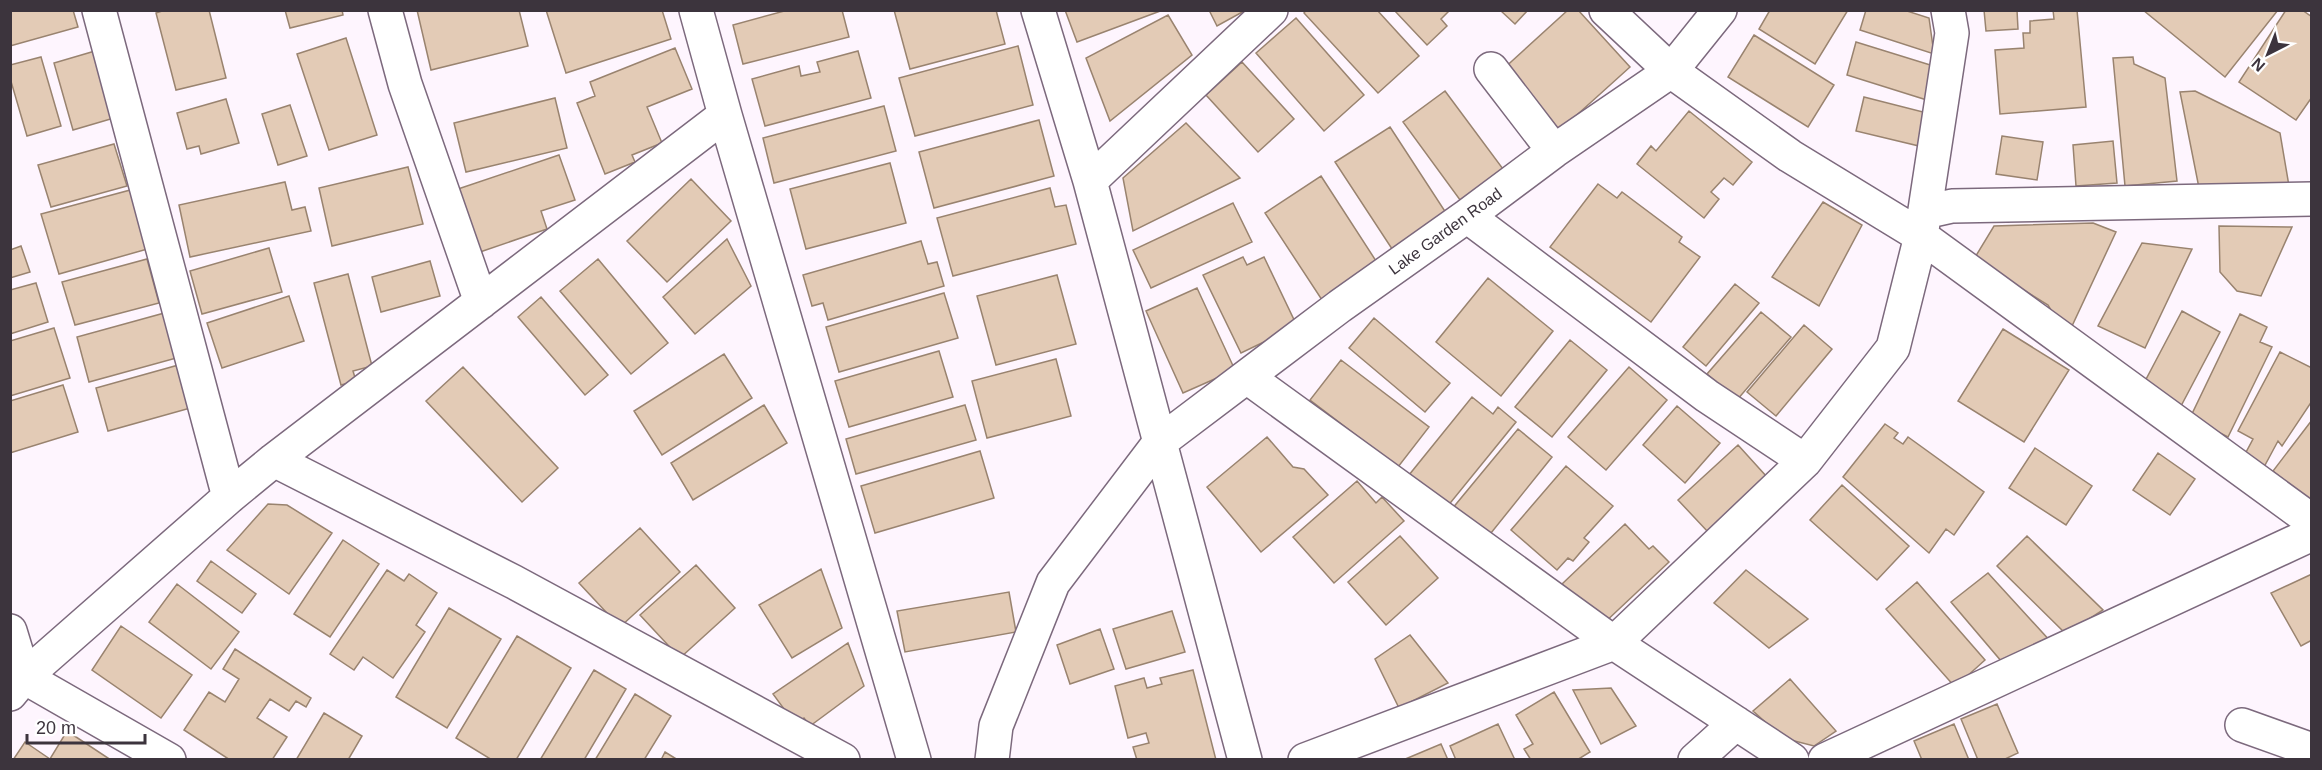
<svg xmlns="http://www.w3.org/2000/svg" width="2322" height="770" viewBox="0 0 2322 770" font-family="Arial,sans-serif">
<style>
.building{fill:#e3cbb6;stroke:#99836f;stroke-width:1.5}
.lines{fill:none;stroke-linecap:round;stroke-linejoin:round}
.minor-casing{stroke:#7c697d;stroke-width:36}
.minor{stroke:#fff;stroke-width:33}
.labels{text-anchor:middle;stroke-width:5;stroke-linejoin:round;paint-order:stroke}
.street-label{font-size:16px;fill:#3c343d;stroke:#fff}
</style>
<rect width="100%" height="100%" fill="#fef5fe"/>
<path class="building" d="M10 10H73L78 27 10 46Z
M165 10H209L226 78 176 90 156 13Z
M285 10H342L343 15 290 28Z
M417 10H519L528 46 431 70Z
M546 10H662L671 39 566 73Z
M788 10H842L849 37 743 64 733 25Z
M894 10H996L1005 44 910 69Z
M1065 10H1163L1077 42Z
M1209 10H1246L1217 26Z
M1306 10H1377L1419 56 1378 93 1304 13Z
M1394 10H1450L1441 19 1447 26 1427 45Z
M1500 10H1528L1515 24Z
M1568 10H1578L1630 67 1558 132 1501 71Z
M1770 10H1848L1815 64 1759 29Z
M1866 10H1904L1929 18 1934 54 1860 30Z
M1984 10H2017L2018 29 1986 31Z
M2053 10H2077L2086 107 2000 114 1995 50 2024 48 2023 33H2030V21L2054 19Z
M2143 10H2278L2225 77Z
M2286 10H2302L2312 17V97L2296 120 2239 82Z
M1168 15 1192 55 1110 121 1086 58Z
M1296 18 1364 95 1324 131 1256 53Z
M1754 35 1834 85 1808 127 1728 77Z
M346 38 377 135 329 150 297 54Z
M1856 42 1940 68 1930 101 1847 75Z
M1018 46 1033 105 915 136 899 78Z
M675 48 692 89 647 107 662 143 632 155 635 162 605 174 577 103 595 96 590 82Z
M95 51 114 118 73 130 54 63Z
M858 51 871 98 765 126 752 79 799 66 801 76 820 72 817 62Z
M41 57 61 126 27 136 10 78V65Z
M2133 57 2134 64 2165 78 2177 181 2125 186 2113 58Z
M1242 62 1294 119 1258 152 1206 95Z
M1445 91 1506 173 1463 204 1403 122Z
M2195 91 2280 133 2289 186 2199 188 2180 92Z
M1864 97 1927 113 1919 146 1856 131Z
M555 98 567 148 466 172 454 123Z
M226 99 239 143 201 154 199 146 187 149 177 113Z
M290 105 307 156 278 165 262 114Z
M884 106 896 151 774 183 763 138Z
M1689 111 1752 162 1733 185 1724 178 1711 192 1719 199 1704 218 1637 164 1651 146 1656 151Z
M1039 120 1054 176 934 208 919 152Z
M1186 123 1240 178 1133 231 1123 178Z
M1390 127 1450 219 1396 255 1335 162Z
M2002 136 2043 142 2037 180 1996 174Z
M2113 141 2117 183 2076 186 2073 145Z
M114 144 127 186 51 207 38 165Z
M559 155 575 200 541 211 547 229 480 252 458 189Z
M890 163 906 223 806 249 790 189Z
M408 167 423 224 332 246 319 188Z
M1321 176 1378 264 1322 300 1265 213Z
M691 179 731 221 667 282 627 241Z
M285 182 292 210 305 207 311 231 190 257 179 205Z
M1598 184 1617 198 1622 192 1682 237 1679 242 1700 257 1651 322 1550 247Z
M1050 188 1055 207 1066 205 1076 244 953 276 937 218Z
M134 189 151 248 59 274 41 214Z
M1823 202 1862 225 1819 306 1772 277Z
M1233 203 1252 242 1151 288 1133 250Z
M2093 223 2116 232 2072 326 2057 320 2048 305 1974 259 1994 226Z
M2219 226 2292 227 2261 296 2237 291 2220 272Z
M727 239 751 286 695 334 663 297Z
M921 241 928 264 937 262 944 286 828 320 823 303 812 306 803 275Z
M2142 243 2192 249 2145 348 2098 326Z
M21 246 30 272 10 278V250Z
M269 248 282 292 202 314 190 271Z
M1243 257 1247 265 1264 257 1297 326 1241 353 1203 275Z
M147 259 159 303 75 325 62 282Z
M598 259 668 343 631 374 560 291Z
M430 261 440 296 381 312 372 277Z
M348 274 372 366 353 371 356 381 341 385 314 283Z
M1057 275 1076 344 996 365 977 296Z
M1488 278 1553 331 1501 396 1436 342Z
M36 283 48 322 10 334V290Z
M1735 284 1759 303 1706 366 1683 347Z
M1197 288 1235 370 1183 393 1146 311Z
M944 293 958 338 839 372 826 327Z
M289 296 304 341 222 368 207 323Z
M541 297 608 375 585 395 518 317Z
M2182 311 2220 332 2181 406 2143 385Z
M168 312 180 357 89 382 77 337Z
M1761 312 1791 337 1737 400 1707 374Z
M2240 314 2267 327 2260 342 2272 347 2228 437 2190 418Z
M1374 318 1450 383 1425 412 1349 348Z
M1804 325 1832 349 1776 416 1747 392Z
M54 328 70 378 10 396V341Z
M2003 329 2069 370 2024 442 1958 401Z
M1570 340 1607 370 1552 437 1515 407Z
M939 351 953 397 849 427 835 381Z
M2280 352 2312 368V401L2282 446 2278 441 2264 467 2244 456 2253 439 2238 431Z
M724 354 752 398 662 455 634 411Z
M1056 359 1071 416 987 438 972 381Z
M1341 360 1429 427 1398 467 1310 400Z
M182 364 194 407 108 431 96 388Z
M463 367 558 468 522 502 426 401Z
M1629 367 1667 400 1606 470 1568 437Z
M63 385 78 432 10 453V401Z
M1472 397 1493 414 1498 407 1516 422 1447 507 1409 475Z
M764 405 787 443 693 500 671 463Z
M965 405 976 440 856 474 846 439Z
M1677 406 1720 443 1685 483 1643 445Z
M2312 420V500L2311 501 2273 471Z
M1885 424 1898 433 1894 438 1903 444 1908 437 1984 492 1954 535 1946 529 1929 553 1843 477Z
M1518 429 1552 457 1487 538 1452 509Z
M1267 437 1293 467 1304 469 1328 495 1261 552 1207 487Z
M1738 445 1767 477 1708 532 1678 500Z
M2035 448 2092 486 2066 525 2009 488Z
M980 451 994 498 875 533 861 486Z
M2158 453 2195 479 2170 515 2133 490Z
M1566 466 1613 506 1584 538 1589 542 1573 561 1568 558 1557 570 1511 530Z
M1357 481 1376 503 1382 497 1404 521 1334 583 1293 537Z
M1842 485 1909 546 1877 580 1810 520Z
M268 504 287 505 332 533 289 594 227 550Z
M1625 524 1649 549 1653 546 1669 562 1601 626 1562 584Z
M640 528 680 572 620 627 579 583Z
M1400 536 1438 578 1386 625 1348 582Z
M2027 536 2103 610 2066 634 1997 566Z
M343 540 379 564 330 637 294 614Z
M211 561 256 594 242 613 197 581Z
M696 565 735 608 680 658 640 615Z
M821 569 842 628 792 658 759 605Z
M387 570 404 581 409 574 437 593 416 625 425 632 393 678 363 657 354 670 330 654Z
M1746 570 1808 619 1769 648 1714 603Z
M1988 573 2052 643 2002 662 1951 602Z
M2312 574V640L2301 646 2271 593Z
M1917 582 1985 660 1955 687 1886 609Z
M177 584 239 632 211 669 149 622Z
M1009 592 1016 632 905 652 897 611Z
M449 608 501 639 447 728 396 697Z
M1172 611 1185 652 1126 669 1113 629Z
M121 626 192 675 161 718 92 670Z
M1100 629 1114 669 1070 684 1057 645Z
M1410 635 1448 683 1399 708 1375 659Z
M517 636 571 668 516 760H492L456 738Z
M848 643 864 686 810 726 804 718 795 724 773 694Z
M235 649 311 698 306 707 296 701 289 711 270 699 257 718 287 737 272 760H230L184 730 209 692 225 702 239 679 223 669Z
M594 670 626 689 584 760H540Z
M1193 670 1216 760H1137L1133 747 1149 743 1146 733 1128 738 1115 686 1144 678 1147 688 1162 684 1160 678Z
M1790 679 1836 731 1814 746 1783 738 1753 711Z
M1611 688 1636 726 1601 744 1573 690Z
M1554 692 1590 752 1577 760H1531L1524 749 1533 744 1516 715Z
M635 694 671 716 644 760H595Z
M1997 704 2018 753 2003 760H1978L1961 719Z
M324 713 362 736 348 760H296Z
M1498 724 1515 760H1456L1450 746Z
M1954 724 1969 760H1922L1914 741Z
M67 731 111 760H13L25 742 50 759Z
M1441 744 1448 760H1403Z
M665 752 678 760H661Z"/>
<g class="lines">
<defs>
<path id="minor" d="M99 10 229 497
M385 10 405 84 481 302
M696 10 725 115
M1038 10 1090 181 1245 760
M1606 10 1671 71 1790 156 1921 236 2312 521
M1491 69 1554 151
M1090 181 1271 10
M1925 212 1952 206 2312 199
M1467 216 1707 396 1805 461
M1247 377 1614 643 1792 760
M274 460 514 582 843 760
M10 631 24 677 169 760
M10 694 24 677 229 497 274 460 725 115 914 760
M2242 725 2312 750
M992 760 996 726 1053 583 1160 442 1340 306 1467 216 1554 151 1671 71 1720 10
M1305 760 1614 643 1805 461 1893 348 1921 236 1952 33 1948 10
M1695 760 1736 723
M1825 760 2312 534"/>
</defs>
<use href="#minor" class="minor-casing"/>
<use href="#minor" class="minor"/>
</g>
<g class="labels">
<g class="street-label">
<text transform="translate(1445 231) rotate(-36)" y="6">Lake Garden Road</text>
</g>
</g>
<rect width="2322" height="770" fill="none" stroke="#3c343d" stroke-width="24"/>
<g transform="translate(2268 54) rotate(222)" stroke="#ffffff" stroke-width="4.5" paint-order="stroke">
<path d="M0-4.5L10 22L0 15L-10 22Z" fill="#3c343d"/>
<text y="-9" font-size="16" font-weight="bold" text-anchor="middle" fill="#3c343d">N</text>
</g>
<path d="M27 734v9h118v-9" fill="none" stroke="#3c343d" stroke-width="3"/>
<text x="36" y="734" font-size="18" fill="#3c343d" stroke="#ffffff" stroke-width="4.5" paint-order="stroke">20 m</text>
</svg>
